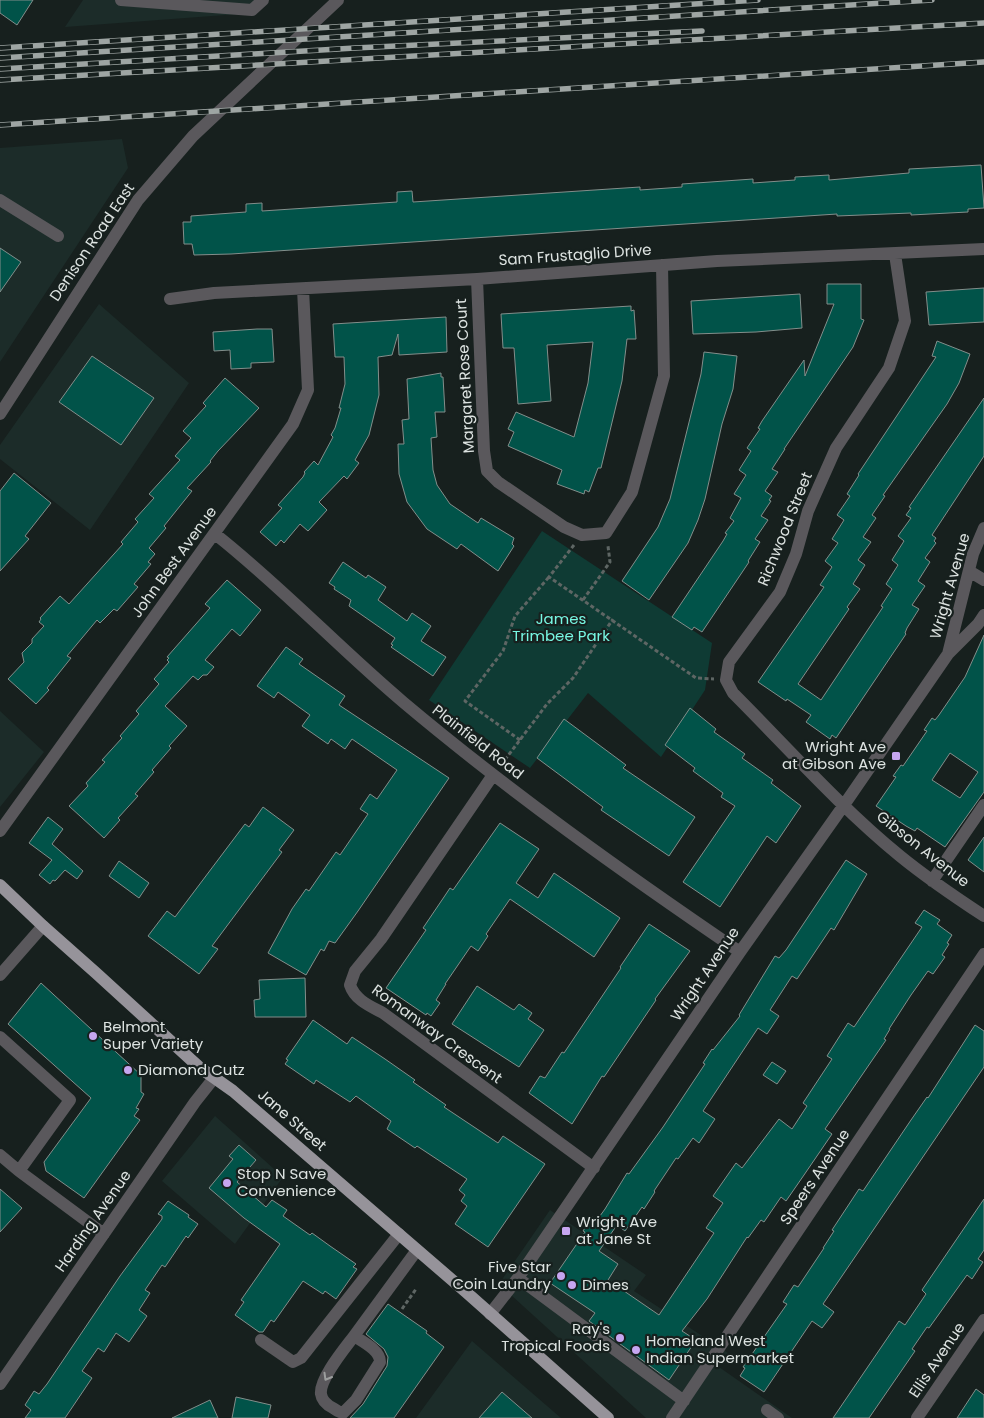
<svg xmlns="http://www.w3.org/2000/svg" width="984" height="1418" viewBox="0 0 984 1418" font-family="Poppins,sans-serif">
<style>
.built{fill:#1c2c29}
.green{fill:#0f3b34}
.building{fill:#015349;stroke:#838e8b;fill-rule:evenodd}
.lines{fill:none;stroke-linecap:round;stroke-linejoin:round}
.path{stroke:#5e6664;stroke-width:3;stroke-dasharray:4 2.5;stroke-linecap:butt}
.minor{stroke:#5a585c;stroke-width:12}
.major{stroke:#96939a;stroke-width:12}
.rail-casing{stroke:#9ea5a3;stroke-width:5.5}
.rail{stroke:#17201e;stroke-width:4;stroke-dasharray:11;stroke-linecap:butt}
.oneway{stroke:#9c9e9e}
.poi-dot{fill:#c6a6f0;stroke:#17201e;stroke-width:2}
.labels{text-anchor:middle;stroke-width:4.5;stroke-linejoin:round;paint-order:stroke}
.street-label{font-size:15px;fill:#dde3e1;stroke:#17201e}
.park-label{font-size:15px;fill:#77f7e3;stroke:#17201e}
.poi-label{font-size:15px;fill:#dde3e1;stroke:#17201e;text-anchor:start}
</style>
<rect width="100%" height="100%" fill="#17201e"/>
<path class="built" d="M83 0H267L252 13 65 27Z
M122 139 128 168 0 362V148Z
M99 304 189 383 90 530 0 459V445Z
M0 711 44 752 0 807Z
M215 1116 283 1177 235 1244 162 1181Z
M550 1210 646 1275 634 1291 728 1353 719 1367 792 1418H646L499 1284Z
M472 1341 561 1418H416Z"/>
<path class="green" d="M542 531 712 643 705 690 661 757 588 693 530 768 429 700Z"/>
<path class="building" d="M0 0H33L17 25 0 13Z
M981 165 984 208 968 209V212L911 215V213L837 216V214L231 254 194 255 192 244H184L183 222H191V216L246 212V204L262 203V211L397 202V192L412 191 413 202 640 187V190L682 187V184L753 179V183L795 180V177L829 175V180L909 173V169Z
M0 248 21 262 0 292Z
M827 284H861V319L864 320 853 347 784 449H785L772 469 778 472 765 491 772 496 769 500 771 501 761 516 768 520 755 539 760 542 748 561 749 562 702 632 694 627 692 630 672 617 723 541 727 534 725 533 734 521 730 518 741 498 734 494 746 475 739 470 751 451 747 448 760 429 758 428 762 421 804 360 805 376 834 304H827Z
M984 288V322L929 325 926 292Z
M800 294 802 328 756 332 693 334 691 301Z
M631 306V311L634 310 636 339H627L622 381 601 468H598L589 492 585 490 584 494 557 484 562 470 508 446 514 432 508 429 516 412 574 437 588 383 593 342 547 345 551 401 518 404 514 348H503L501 314Z
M446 317 447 352 399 355 398 334 392 355 378 357 379 395 369 435 355 460 359 463 347 479 344 476 319 502 327 510 308 531 300 524 284 543 281 540 276 546 260 532 282 508 278 505 303 477 305 473 304 472 314 461 318 465 333 437 331 435 335 428 341 408H339L345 384 344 357H335L333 324Z
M257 329H272L274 362 251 363V368L231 369 230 350 214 351 213 332Z
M937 341 970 354 959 383 947 404 883 495 885 496 872 515 876 518 863 537 871 542 858 560 865 565 853 584 860 589 847 607 849 609 798 684 821 700 883 607 881 606 892 589 886 584 898 565 892 560 904 541 898 536 911 518 906 515 911 508 909 507 984 398V456L932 535 936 538 934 541 936 543 925 558 930 562 918 581 925 586 912 605 919 609 907 628 905 633 906 634 836 738 832 735 830 739 806 722 811 715 787 699 786 701 758 682 824 587 820 585 832 567 825 561 838 543 832 539 844 520 837 515 850 496 847 494 859 475 858 474 936 357 932 356Z
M704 352 737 356 733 389 722 424 705 499 698 520 688 543 649 600 622 581 658 527 670 499 701 374Z
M92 356 154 398 121 445 59 402Z
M441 373V377H443L445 412H435L437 437 431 438 433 470 437 485 450 504 478 523 481 518 514 538 512 544 514 546 498 571 461 544 457 549 427 529 407 502 399 474 398 444H404L402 420 409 419 407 379Z
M225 378 259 408 218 451 210 461 211 462 187 488 192 491 164 526 166 528 149 548 155 554 148 562 151 564 134 584 138 587 117 611 114 609 100 623 97 620 67 656 71 658 47 688 49 690 36 704 8 679 24 662 22 653 32 643V639L44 626 39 622 41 619 40 618 60 596 69 604 123 544 121 542 138 522 135 519 154 498 149 494 180 460 175 456 191 438 183 431 206 406 203 403Z
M14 473 51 503 25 536 29 539 0 571V491Z
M343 562 366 578 368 575 386 587 378 600 407 621 412 613 431 626 421 641 446 657 433 676 391 647 393 645 391 644 395 638 349 606 351 600 334 589 335 587 329 583Z
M227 580 261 610 240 636 232 629 205 660 214 667 207 675H203L198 680 193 676 165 706 187 726 169 746 171 748 152 770 154 772 135 794 138 796 118 818 120 820 104 838 69 806 88 786 86 783 105 762 102 760 122 738 120 736 139 714 136 711 159 684 154 679 169 662 167 660 169 658 167 657 210 608 205 604Z
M984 635V792L945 847 917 828 915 831 906 826 876 806 896 777 893 776 901 765 903 766 927 731 924 730 932 718 935 720 939 715 965 677ZM950 753 978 772 960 798 932 780Z
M286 647 303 659 299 664 345 696 339 705 449 778 358 911 335 943 329 941 324 951 321 949 306 975 268 953 292 909 306 889 309 891 336 852 340 855 368 814 360 809 370 794 377 799 397 770 352 739 345 749 331 739 328 744 302 726 310 715 278 692 274 698 257 686Z
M690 708 716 729 714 732 745 754 742 758 773 780 771 783 801 806 776 843 767 836 720 907 683 882 735 806 721 797 723 793 693 771 695 768 665 745Z
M564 719 626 765 623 768 695 817 669 856 601 810 603 807 537 758Z
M263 807 294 830 279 850 282 852 212 946 218 949 199 974 148 936 167 911 175 917 245 824 249 827Z
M48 817 63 829 52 844 83 871 77 879 65 870 55 881 53 880 50 884 39 875 52 860 29 843Z
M500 823 539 849 516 883 538 898 554 873 620 918 594 957 510 899 486 934 488 936 478 951 471 946 445 984H446L436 1000 440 1003 431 1016 427 1013 426 1015 386 988 426 930 423 928 444 897 450 888 453 890Z
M984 837V872L968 860Z
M846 860 867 874 834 930 831 928 797 979 792 976 770 1010 779 1016 767 1034 758 1028 703 1111 715 1119 699 1143 693 1138 678 1159 676 1158 654 1191 655 1192 644 1209 642 1207 625 1231 617 1225 599 1251 618 1264 608 1280 659 1315 714 1233 706 1228 723 1203 713 1196 736 1163 742 1168 779 1119 792 1129 807 1106 803 1103 832 1059 827 1056 848 1023 854 1027 922 927 915 923 924 910 940 920 937 924 952 935 947 943 949 944 942 955 945 957 933 974 928 971 911 995 889 1029H890L884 1039 886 1040 825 1129 832 1134 804 1175 786 1201 781 1197 764 1222 761 1220 748 1238 747 1237 707 1299 682 1331 696 1340 669 1380 589 1321 595 1313 550 1283 585 1232 583 1231 592 1217 597 1220 605 1209 627 1173 629 1174 663 1127 705 1064 703 1063 712 1049 713 1050 740 1016 739 1015 775 956 779 958 786 950Z
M119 861 149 883 139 898 109 876Z
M649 924 690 951 655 999 656 1000 604 1077 602 1076 572 1124 529 1093 540 1076 545 1078 562 1052 564 1053 621 968 620 967Z
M305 978 306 1017H255L254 1000 260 999 259 980Z
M41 983 141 1075V1092L144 1094 136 1108 139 1109 134 1116 140 1120 84 1198 46 1171 44 1162 91 1098 8 1024Z
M477 986 512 1009 514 1010 519 1004 532 1013 528 1019 544 1030 519 1067 452 1024Z
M313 1020 347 1044 352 1037 385 1059 415 1080 413 1082 446 1105 444 1107 498 1143 503 1136 545 1164 488 1247 455 1224 467 1206 461 1201 465 1195 459 1190 467 1179 417 1146 415 1148 387 1129 391 1121 356 1096 350 1102 316 1080 314 1084 285 1064 288 1060 286 1059Z
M975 1025 984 1031V1067L823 1304 834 1312 822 1328 812 1321 764 1392 740 1376 745 1368 743 1367 787 1304 783 1302 794 1285 798 1287 824 1248H823L834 1231 832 1230 859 1189 863 1191 911 1120 927 1097 928 1098Z
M772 1062 786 1071 777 1084 763 1075Z
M239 1145 256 1160 237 1182 266 1207 272 1200 287 1210 283 1216 310 1235 312 1233 330 1246 356 1264 353 1267 357 1269 336 1299 325 1291 323 1294 303 1281 274 1322 271 1320 263 1332H259L235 1315 244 1302 241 1300 280 1244 244 1218 209 1188 233 1159 229 1156Z
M0 1189 22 1208 0 1232Z
M984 1199V1250L978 1259 983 1262 972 1279 967 1275 929 1328 927 1327 912 1349 915 1351 869 1418H833L899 1321 905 1325 926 1294 922 1290Z
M168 1201 189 1215 188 1217 198 1224 188 1238 186 1236 165 1267 162 1265 145 1290 150 1293 139 1310 147 1316 129 1342 116 1333 104 1352 98 1348 82 1371 92 1378 65 1418H25L31 1410 25 1405 34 1391 39 1394 47 1384 120 1276 162 1219V1216L158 1214Z
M388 1304 427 1331 426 1333 444 1347 394 1418H350L363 1404 387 1366 388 1357 384 1349 366 1334Z
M976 1389 984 1395V1418H957Z
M502 1392 532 1418H479Z
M236 1397 271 1405 268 1418H232Z
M210 1400 218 1418H172Z"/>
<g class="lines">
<path class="path" d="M574 545 549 577 696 678 714 679
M583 600 610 562 608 546
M520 740 465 701 503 651 515 616 549 577
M501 765 547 704 573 678 613 619
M402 1309 416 1289"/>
<path class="minor" d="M121 0 252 10 263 0
M0 200 58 236
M895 254 905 321 889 368 836 448 808 511 796 554 780 592 729 662 726 680 733 693C788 748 840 807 900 856 927 878 955 897 984 916
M477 279 484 451 487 471 498 482 564 527 582 535 606 533 632 492 664 376 662 265
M170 299 214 293 477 279 717 261 984 249
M0 414 138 200 193 136 338 0
M215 534C281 586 339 648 403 702 510 792 624 873 740 952
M969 571 984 580
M948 654 973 554 984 528
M493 775 381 939 355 971 350 985C355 1000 370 1006 383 1013L594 1168
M0 831 293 424 308 390 303 289
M932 881 984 805
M0 975 43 926
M0 1037 70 1100 19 1171 104 1234
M0 1155 19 1171
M518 1278 684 1401
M490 1314 518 1278 740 952 844 805 948 654 978 624 984 615
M354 1336C363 1342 380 1350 380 1362L356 1400 343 1413C339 1412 337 1411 333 1408 327 1405 322 1401 321 1394 319 1379 345 1348 354 1336L417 1250
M261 1340 293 1362 301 1358 399 1234
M0 1384 195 1102 214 1078
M767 1410 778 1418
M672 1418 984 954
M917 1418 984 1320"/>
<path class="major" d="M0 885 43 926 96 973 199 1067 233 1091 284 1135 466 1292 608 1418"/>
<defs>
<path id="rail" d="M0 48 758 0
M0 58 932 0
M0 69 355 48 702 31
M0 80 984 23
M0 125 984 62"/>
</defs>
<use href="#rail" class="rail-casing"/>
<use href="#rail" class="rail"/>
</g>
<defs><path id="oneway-chevron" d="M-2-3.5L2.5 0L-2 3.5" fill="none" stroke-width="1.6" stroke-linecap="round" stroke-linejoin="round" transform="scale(1.25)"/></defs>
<use class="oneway" href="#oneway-chevron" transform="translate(327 1377) rotate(120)"/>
<g class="poi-dot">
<rect x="891" y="751" width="10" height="10" rx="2.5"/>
<circle cx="93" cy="1036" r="5"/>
<circle cx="128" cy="1070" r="5"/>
<circle cx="227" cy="1183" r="5"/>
<rect x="561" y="1226" width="10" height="10" rx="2.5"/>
<circle cx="561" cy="1276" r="5"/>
<circle cx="572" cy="1285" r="5"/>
<circle cx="620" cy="1338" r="5"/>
<circle cx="636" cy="1350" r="5"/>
</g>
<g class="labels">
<g class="street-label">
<text transform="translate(92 242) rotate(-56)" y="5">Denison Road East</text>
<text transform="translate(575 255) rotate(-4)" y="5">Sam Frustaglio Drive</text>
<text transform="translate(465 376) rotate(-93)" y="5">Margaret Rose Court</text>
<text transform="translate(785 529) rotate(-68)" y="5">Richwood Street</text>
<text transform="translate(174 562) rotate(-54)" y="5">John Best Avenue</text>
<text transform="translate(950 586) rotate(-74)" y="5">Wright Avenue</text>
<text transform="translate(478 742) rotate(38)" y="5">Plainfield Road</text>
<text transform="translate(923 849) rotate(38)" y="5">Gibson Avenue</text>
<text transform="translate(705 974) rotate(-56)" y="5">Wright Avenue</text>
<text transform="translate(437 1034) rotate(36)" y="5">Romanway Crescent</text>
<text transform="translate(292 1120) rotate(41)" y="5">Jane Street</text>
<text transform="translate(815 1177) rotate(-56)" y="5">Speers Avenue</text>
<text transform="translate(93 1221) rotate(-55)" y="5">Harding Avenue</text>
<text transform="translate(937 1360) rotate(-56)" y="5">Ellis Avenue</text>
</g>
<g class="park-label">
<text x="561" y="624">James<tspan x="561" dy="17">Trimbee Park</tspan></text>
</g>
<g class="poi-label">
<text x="886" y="752" text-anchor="end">Wright Ave<tspan x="886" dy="17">at Gibson Ave</tspan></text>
<text x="103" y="1032">Belmont<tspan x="103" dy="17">Super Variety</tspan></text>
<text x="138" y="1075">Diamond Cutz</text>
<text x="237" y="1179">Stop N Save<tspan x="237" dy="17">Convenience</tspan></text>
<text x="576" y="1227">Wright Ave<tspan x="576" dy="17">at Jane St</tspan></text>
<text x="551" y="1272" text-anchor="end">Five Star<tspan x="551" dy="17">Coin Laundry</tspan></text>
<text x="582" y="1290">Dimes</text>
<text x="610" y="1334" text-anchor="end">Ray's<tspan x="610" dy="17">Tropical Foods</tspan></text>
<text x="646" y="1346">Homeland West<tspan x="646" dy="17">Indian Supermarket</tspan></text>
</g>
</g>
</svg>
